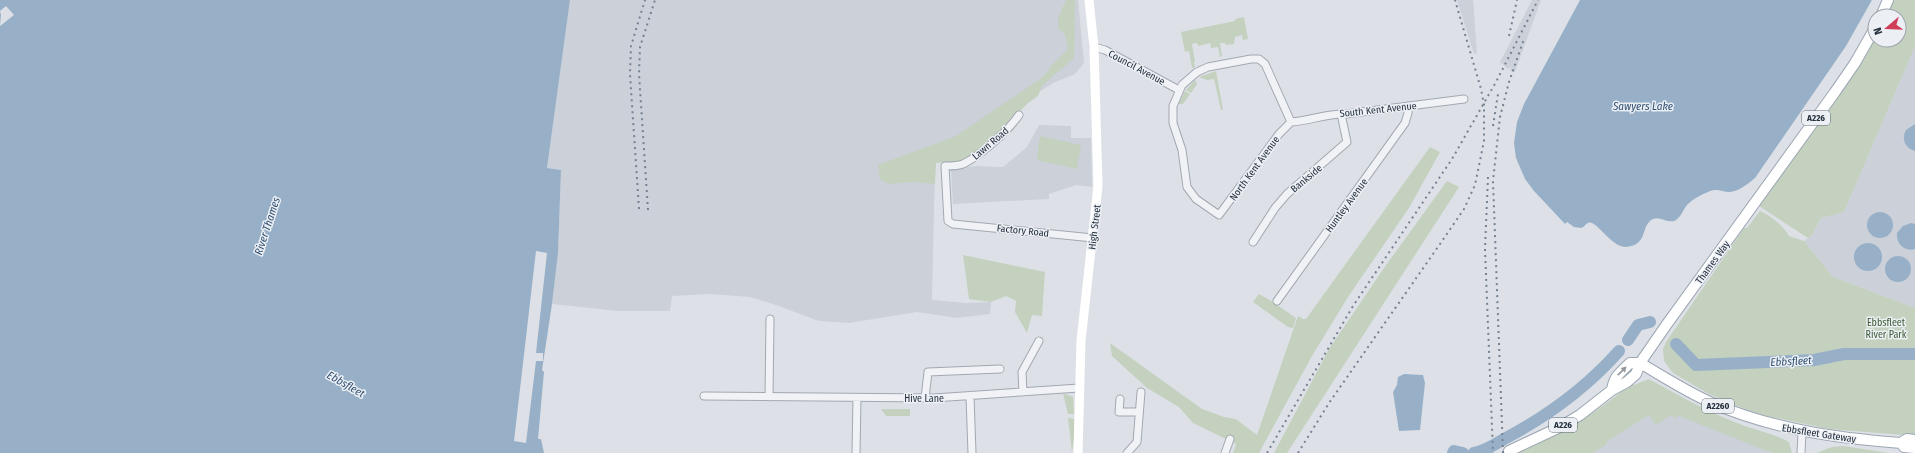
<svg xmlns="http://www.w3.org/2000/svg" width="1915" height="453" viewBox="0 0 1915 453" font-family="'Fira Sans Condensed',sans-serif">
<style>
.built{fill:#cbd0d9}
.green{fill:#c3d1be}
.water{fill:#97b0c8}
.pier{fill:#dde1e7}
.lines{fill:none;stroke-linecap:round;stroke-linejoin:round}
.river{stroke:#97b0c8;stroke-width:12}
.street-casing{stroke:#a2a8b1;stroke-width:9}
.primary-casing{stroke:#9ca6b3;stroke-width:12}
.street{stroke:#f0f2f6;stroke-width:7}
.secondary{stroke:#fff;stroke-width:9}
.primary{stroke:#fff;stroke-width:10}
.rail{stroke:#768191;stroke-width:2;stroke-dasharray:2 4;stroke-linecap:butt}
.oneway{fill:#92989e}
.labels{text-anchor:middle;stroke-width:3;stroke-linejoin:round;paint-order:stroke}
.shield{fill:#ecf0f5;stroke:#616a75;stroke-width:1}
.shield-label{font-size:9px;font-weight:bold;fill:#26303e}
.street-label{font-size:10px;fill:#26303e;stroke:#ecf0f5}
.park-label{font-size:10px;fill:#3c5a33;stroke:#ecf0f5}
.water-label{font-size:11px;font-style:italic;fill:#304f72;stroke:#ecf0f5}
</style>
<rect width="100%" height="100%" fill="#dde1e7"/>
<path class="built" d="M570 0H1078L1084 63 1075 74 1053 83 1028 99 935 163 932 300 967 303 991 302 990 314 957 318 917 312 849 323 819 321 776 305 750 297 710 294 672 296 670 311H618L552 304 558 253 561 170 547 168Z
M1457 0H1473L1477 53 1474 54Z
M1532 0H1541L1515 72 1510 71 1511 66 1508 69 1500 62Z
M1915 46V308L1833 277 1804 241 1812 235 1821 218 1844 212Z
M1039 125 1071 126V138H1091L1092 187 1076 185 1049 194V199L953 204 951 169 976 166 1003 167 1027 147Z
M1649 400 1772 453H1569Z"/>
<path class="green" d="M1066 0H1075L1074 58 1042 86 1038 96 1028 103 1005 127 969 157 961 161 936 163 935 184 914 182 889 184 880 179 878 165 956 136 1043 77 1052 65 1068 49 1065 34 1058 29V18Z
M1892 0H1915V46L1844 212 1821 218 1812 235 1808 238 1759 206 1875 36V40H1899V16H1885Z
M1244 17 1248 39 1243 40 1242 35 1235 37 1234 44 1226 45 1225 43H1220L1222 56 1220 57 1218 47 1211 48 1210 43 1198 46 1197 43 1192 44 1195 62H1194L1195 67 1192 68 1189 51 1185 52 1181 32 1235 21V19Z
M1216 71 1223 110H1221L1214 79 1207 80 1199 77Z
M1195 80 1197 84 1191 93 1186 90Z
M1185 91 1190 94 1183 104H1179Z
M1040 136 1081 145 1077 169 1037 160Z
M1430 147 1440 152 1409 208 1348 297 1312 356 1259 453H1233L1236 444 1193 423 1179 407 1147 388 1112 356 1110 343 1202 409 1224 417 1236 419 1257 435 1298 316 1303 319H1306Z
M1447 181 1459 187 1287 453H1274L1329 349 1384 268Z
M1760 211C1771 216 1783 225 1789 236L1804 241 1833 277 1915 308V436L1829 429 1767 416 1745 409 1709 394 1673 373 1664 361 1663 349 1666 342 1744 228H1747Z
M963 255 1045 272 1042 316 1032 315 1027 333 1015 312 1016 301 1006 296 991 302 969 299Z
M1259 294 1273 302 1296 318 1293 328 1288 327 1253 302Z
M1649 379C1678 395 1706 411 1737 423 1754 430 1773 433 1789 442L1792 453H1772L1677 415 1676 419 1671 415 1656 425 1649 415 1606 442 1607 444 1592 453H1516C1561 432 1595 416 1632 382L1634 385Z
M1063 393 1073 397 1074 414H1068Z
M881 409H910V416H886Z
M1068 418 1074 419V439L1072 452Z
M1843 446 1889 453H1816L1832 447Z"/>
<path class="water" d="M0 0H570L547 168 561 170 558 253 552 304 542 370 544 372 538 439H541L544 453H0Z
M1580 0H1872L1846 46 1755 178C1748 184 1738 192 1728 192 1720 191 1716 188 1708 192 1700 195 1693 199 1687 205 1683 210 1680 219 1674 221 1666 223 1660 216 1653 219 1640 225 1649 246 1625 247 1611 247 1596 219 1588 223 1585 224 1585 227 1581 228L1574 227 1567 222 1565 224 1534 191 1525 179 1516 158 1514 143 1517 122 1524 104Z
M1915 124V151C1905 148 1901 139 1906 130Z
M1867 225a13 13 0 1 1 26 0a13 13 0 1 1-26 0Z
M1911 223 1915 224V249C1904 252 1896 244 1897 233L1903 226Z
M1854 257a14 14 0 1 1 28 0a14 14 0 1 1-28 0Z
M1885 269a13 13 0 1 1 26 0a13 13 0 1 1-26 0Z
M1404 374 1423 375 1425 383 1420 430 1399 431 1393 392 1397 385 1398 377Z"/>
<path class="pier" d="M6 6 14 15 0 26 1 15 0 11Z
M536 251 547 253 536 353H543V361H536L526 443 514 441Z"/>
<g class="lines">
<path class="river" d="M1628 340 1638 325 1650 322
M1676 344 1696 365 1814 360 1844 354H1915
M1453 453 1454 451 1463 453
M1474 453C1485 451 1494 445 1504 439 1546 417 1587 387 1619 351"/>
<defs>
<path id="street" d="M1094 47 1105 50 1179 90
M1251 59H1259L1265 64 1291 122 1279 134 1219 215 1196 199 1187 187 1182 150 1173 123V106L1182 85 1197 72 1208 67Z
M1019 115C1009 130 980 156 963 164 958 166 950 166 945 166L948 221 953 224 1093 238
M1291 122C1310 121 1327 113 1346 114L1464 99
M1253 242 1275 208 1287 194 1347 142 1341 114
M1277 301 1405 123 1408 113V106
M1023 392 1022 372 1039 341
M704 396 934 398 1079 388
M970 396 972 453
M769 397 770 319
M925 398 928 372 1000 369
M1120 399 1119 412H1139
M856 453 857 398
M1127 453 1137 442 1141 392
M1225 453 1230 439
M1801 453 1802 432"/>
<path id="primary" d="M1881 16 1888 0
M1640 363C1664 377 1687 392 1712 403 1772 429 1836 438 1901 443L1904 447 1915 448
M1612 390C1614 376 1620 373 1630 363H1640
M1901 443 1907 439 1915 440
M1509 451 1560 427 1580 415 1612 390 1627 382 1636 374 1640 363 1667 324 1835 92 1855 63 1875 28"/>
</defs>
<use href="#street" class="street-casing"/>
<use href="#primary" class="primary-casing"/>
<use href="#street" class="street"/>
<path class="secondary" d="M1078 453 1081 341 1098 186 1094 47 1089 0"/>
<use href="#primary" class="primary"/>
<path class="rail" d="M1509 36 1517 0
M1493 126 1498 94
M1488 177 1485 249 1493 453
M639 209 630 74 631 46 645 0
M648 210 639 74 640 47 655 0
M1267 453 1353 306 1452 159 1496 82 1538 0
M1298 453 1329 403 1440 244 1464 209 1475 185 1484 141V105L1481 89 1455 0
M1503 453 1493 181 1500 117 1509 82 1524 39"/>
</g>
<defs><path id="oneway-solid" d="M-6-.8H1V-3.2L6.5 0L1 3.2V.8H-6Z"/></defs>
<use class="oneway" href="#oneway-solid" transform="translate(1622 371) rotate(-44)"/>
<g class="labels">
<g class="shield">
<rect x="1802" y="111" width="28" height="14" rx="3"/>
<rect x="1702" y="399" width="32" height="14" rx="3"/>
<rect x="1549" y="418" width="28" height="14" rx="3"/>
</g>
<g class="shield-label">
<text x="1816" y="121">A226</text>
<text x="1718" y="409">A2260</text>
<text x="1563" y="428">A226</text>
</g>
<g class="street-label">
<text transform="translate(1137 67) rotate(28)" y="4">Council Avenue</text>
<text transform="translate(1378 109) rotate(-6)" y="4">South Kent Avenue</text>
<text transform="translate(990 143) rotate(-40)" y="4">Lawn Road</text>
<text transform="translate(1254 168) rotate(-54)" y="4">North Kent Avenue</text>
<text transform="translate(1306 178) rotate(-40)" y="4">Bankside</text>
<text transform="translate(1346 205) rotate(-54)" y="4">Huntley Avenue</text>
<text transform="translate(1094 227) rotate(-83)" y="4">High Street</text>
<text transform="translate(1023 230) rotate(6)" y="4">Factory Road</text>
<text transform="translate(1712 262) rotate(-54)" y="4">Thames Way</text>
<text x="924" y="402">Hive Lane</text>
<text transform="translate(1819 433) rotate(9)" y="4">Ebbsfleet Gateway</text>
</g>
<g class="park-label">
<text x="1886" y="326">Ebbsfleet<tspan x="1886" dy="12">River Park</tspan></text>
</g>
<g class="water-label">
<text x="1643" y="110">Sawyers Lake</text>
<text transform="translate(267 226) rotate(-72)" y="4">River Thames</text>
<text transform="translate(1791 361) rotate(-3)" y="4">Ebbsfleet</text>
<text transform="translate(346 384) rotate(30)" y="4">Ebbsfleet</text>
</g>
</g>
<g transform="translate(1887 28) rotate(251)"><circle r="19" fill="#ecf0f5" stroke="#9da3ac"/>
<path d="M0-3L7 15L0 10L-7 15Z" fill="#d03e58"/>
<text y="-6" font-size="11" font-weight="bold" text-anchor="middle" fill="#26303e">N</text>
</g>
</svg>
